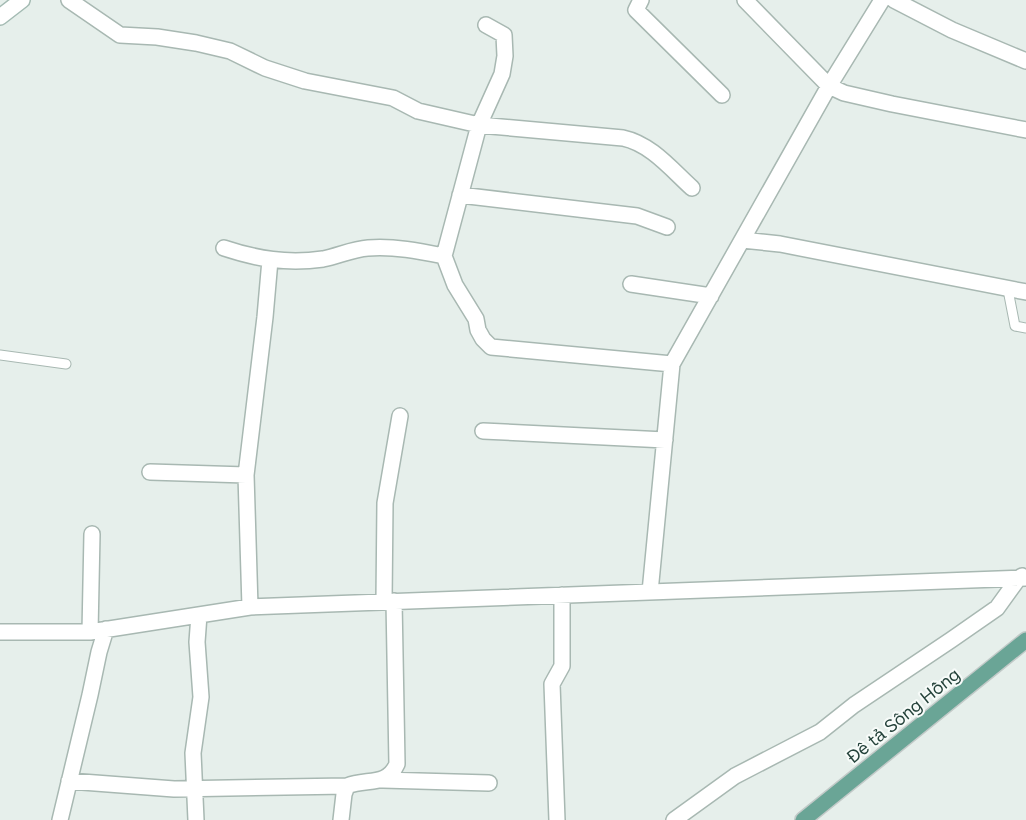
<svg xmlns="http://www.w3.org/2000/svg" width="1026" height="820" viewBox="0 0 1026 820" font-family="Figtree,sans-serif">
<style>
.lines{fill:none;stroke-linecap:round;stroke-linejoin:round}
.lane-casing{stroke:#a8b8b2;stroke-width:11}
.street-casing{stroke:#a8b8b2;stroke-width:18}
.secondary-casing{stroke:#a4bbb3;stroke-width:18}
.primary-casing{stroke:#c2cac8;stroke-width:18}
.lane{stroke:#fff;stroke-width:9}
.street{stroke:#fff;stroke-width:15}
.secondary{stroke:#fff;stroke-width:15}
.primary{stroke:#6aa596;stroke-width:15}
.labels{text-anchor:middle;stroke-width:4;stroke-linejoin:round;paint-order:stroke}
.street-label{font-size:18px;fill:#24423a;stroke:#f7fbf9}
</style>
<rect width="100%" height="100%" fill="#e6efeb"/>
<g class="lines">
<defs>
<path id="lane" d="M1008 290 1015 326 1026 328
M0 355 66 364"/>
<path id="street" d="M69 0 120 35 157 37 196 43 230 51 265 68 305 81 393 98 418 111 479 125 623 138C651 144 671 169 692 188
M641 0 636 10 722 95
M745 0 829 86 844 93 892 104 1026 130
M894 0 952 30 1026 61
M486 25 504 35 505 56 502 74 479 125 444 256 455 285 476 319 478 330 483 339 491 347 672 364
M460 195 637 216 667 227
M742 240 780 244 1026 292
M224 248C257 259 287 264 323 259 338 256 353 249 368 248 394 246 419 251 444 256
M631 284 711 296
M483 431 665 440
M150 472 246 475
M650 592 672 364 829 86 882 0
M384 601 385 503 400 416
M250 607 246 475 265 317 270 260
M0 632H90L250 607 1026 578
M90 632 92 534
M383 780 489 783
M69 781 174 789 347 786
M60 820 90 695 99 652 106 629
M196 820 193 753 201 697 197 642 199 615
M341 820 344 794 347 786C367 778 387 787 397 764L394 601
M557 820 552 684 562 666V595
M674 820 735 776 820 732 854 705 951 640 997 608 1018 579 1022 576"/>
<path id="secondary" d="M0 17 22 0"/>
<path id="primary" d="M803 820 1026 640"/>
</defs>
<use href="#lane" class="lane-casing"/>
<use href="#street" class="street-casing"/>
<use href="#secondary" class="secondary-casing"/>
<use href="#primary" class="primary-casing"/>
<use href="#lane" class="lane"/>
<use href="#street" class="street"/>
<use href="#secondary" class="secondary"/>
<use href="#primary" class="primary"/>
</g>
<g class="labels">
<g class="street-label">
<text transform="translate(903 716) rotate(-39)" y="6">Đê tả Sông Hồng</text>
</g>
</g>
</svg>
